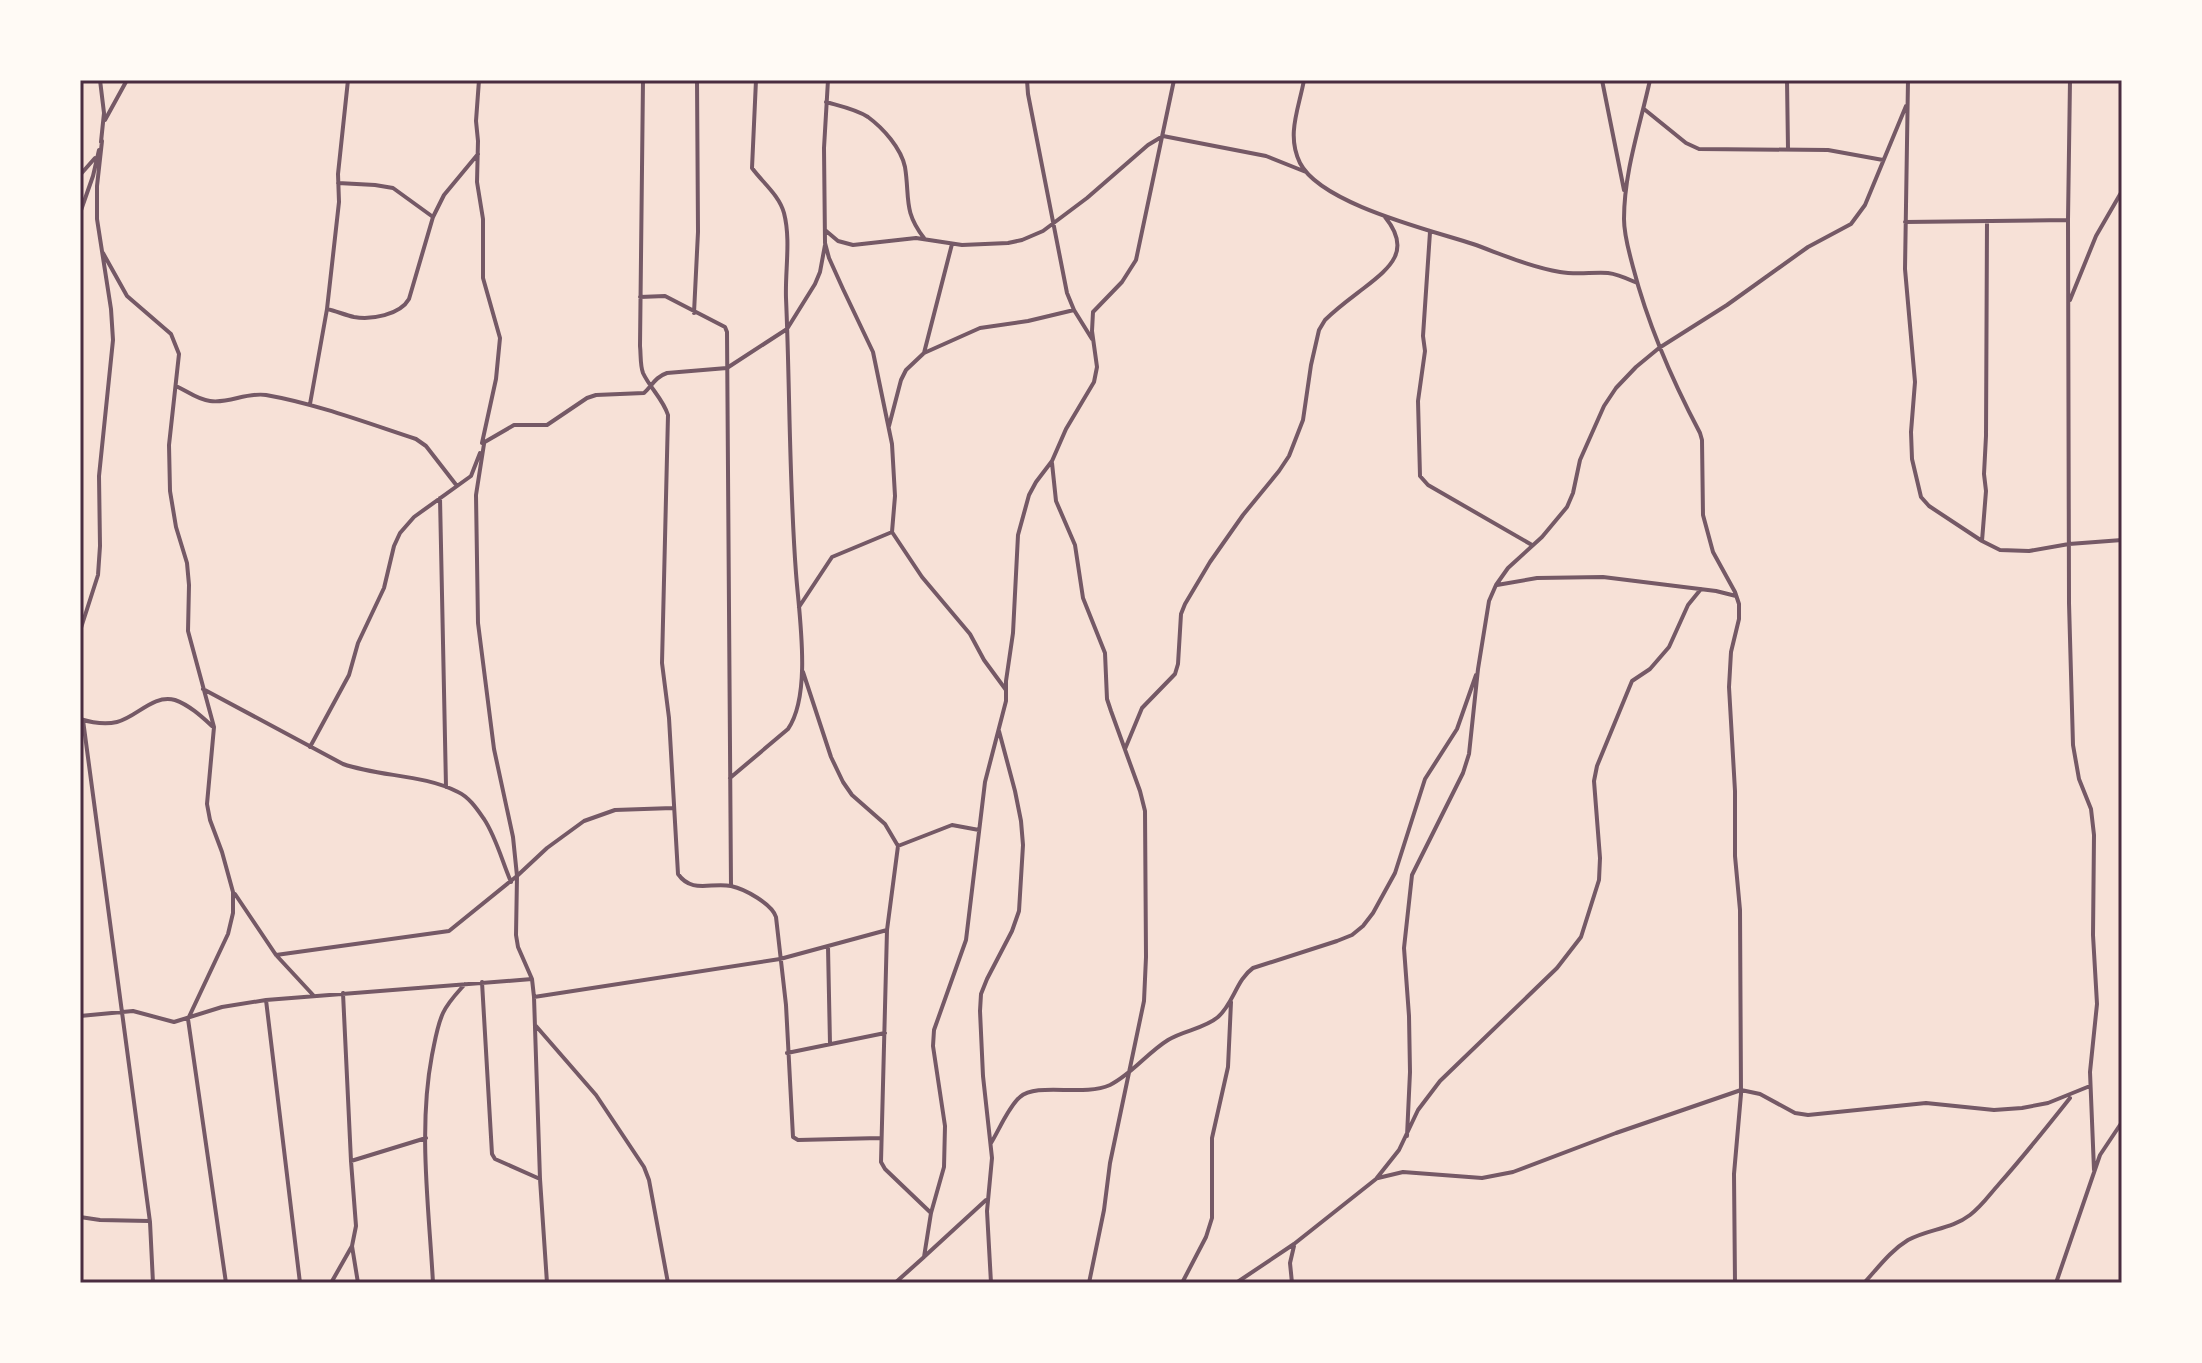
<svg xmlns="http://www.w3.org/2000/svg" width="2202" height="1363" viewBox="0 0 2202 1363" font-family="'Fira Sans',sans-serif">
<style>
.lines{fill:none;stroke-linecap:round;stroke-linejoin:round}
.minor{stroke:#755966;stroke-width:4}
.neatline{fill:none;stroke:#4a2c40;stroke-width:3}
</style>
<rect width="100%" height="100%" fill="#f7e1d7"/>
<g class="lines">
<path class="minor" d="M100 80 104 113 101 142
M479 80 476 121 478 141 477 182 483 219V278L500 338 496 379 482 443 484 444 476 495 478 623 494 749 513 837 517 876 516 935 518 947 532 979 534 997 540 1179 547 1283
M643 80 640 346C641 355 640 365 643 373 650 388 663 399 668 415L662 663 669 718 678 874C692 894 711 882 731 886 745 889 772 904 776 917L786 1005 793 1137 798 1140 880 1138
M828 80 824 148 825 243 829 258 843 289 873 352 892 444 895 496 892 532 922 577 970 634 984 660 1006 690
M1027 80 1028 94 1067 293 1074 310 1092 339
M1304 80C1299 108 1286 135 1300 163 1321 204 1430 230 1473 244 1501 254 1530 267 1560 272 1576 275 1592 272 1608 273 1618 274 1628 279 1637 283
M1602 80 1624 190
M1650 80C1640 126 1624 172 1624 219 1624 236 1629 251 1633 267 1648 325 1672 380 1700 433L1702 440 1703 515 1713 552 1735 592 1739 604V619L1731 652 1729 687 1735 791V856L1740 910 1741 1094 1734 1174 1735 1283
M1787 80 1788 149
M1908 80 1905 269 1915 382 1911 432 1912 459 1921 497 1929 506 1982 541 2000 550 2029 551 2069 544 2122 540
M2070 80 2068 220 2069 603 2073 745 2079 779 2091 809 2094 835 2093 935 2097 1004 2090 1072 2094 1170
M826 102C840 106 856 109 868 117 883 128 901 148 905 167 910 198 903 211 924 238
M1644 109 1686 143 1699 149 1828 150 1883 160
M105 120 127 80
M80 175 95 158
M338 183 375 185 393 188 433 217
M80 213 93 176 99 150
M1905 222 2068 220
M825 230 838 241 853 245 916 238 962 245 1008 243 1022 240 1043 231 1087 198 1148 145 1163 136 1266 156 1306 172
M1430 232 1423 336 1425 351 1418 401 1420 476 1428 485 1532 545
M103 253 127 296 171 334 179 354 169 445 170 491 176 527 187 563 189 585 188 631 214 727 207 804 210 820 222 852 233 892V913L228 934 188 1019 226 1283
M640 297 665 296 725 327 727 332 731 886
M2070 300 2096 236 2122 191
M327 309C336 311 345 315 354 317 371 320 400 315 409 299L433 217 444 195 478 154
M694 313 698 232 697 80
M924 353 952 244
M176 386C187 391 198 400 210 401 229 404 246 392 266 395 317 404 367 423 416 439L426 446 457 486
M310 404 327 309 339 202 338 174 348 80
M889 426 901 380 906 370 924 353 980 328 1028 321 1074 310
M483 443 514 425H547L587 398 596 395 644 393C652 386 655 377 667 373L727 368 787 329 815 284 820 272 825 245
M1052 463 1056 501 1075 545 1083 598 1105 653 1107 699 1111 711 1140 791 1145 811 1146 957 1144 1001 1110 1163 1104 1210 1089 1283
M440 498 446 787
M1982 541 1986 491 1984 474 1986 436 1987 221
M1497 585 1537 578 1603 577 1716 591 1736 596
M799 607 832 557 892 532
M80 631 98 575 100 546 99 476 113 340 111 309 97 219V186L102 141
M803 672 831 757 843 782 852 795 885 824 898 846 887 930 881 1162 885 1169 931 1213
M203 689 343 764C380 777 423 774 458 792 469 797 477 809 484 819 496 837 502 861 511 882
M80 719C93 723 104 725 117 722 137 717 153 694 175 700 189 705 201 716 212 726
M83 720 150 1222 153 1283
M310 747 349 675 358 643 384 588 394 546 400 533 414 517 471 476 480 453
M1125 749 1142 708 1175 674 1178 664 1181 614 1185 604 1210 562 1243 515 1279 471 1289 456 1303 420 1311 365 1319 330 1325 320C1337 308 1351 298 1364 288 1391 267 1412 250 1385 217
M730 778 788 729C812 694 799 615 796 573 789 481 790 390 786 298 785 270 791 240 784 213 779 195 763 183 752 168L756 80
M898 846 952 825 979 830
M235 894 276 955 314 996
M828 947 830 1044
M276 955 449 931 517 876 547 848 584 821 615 810 673 808
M482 982 492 1154 495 1159 540 1179
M534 997 780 959 887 930
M266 1000 300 1283
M80 1016 133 1011 174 1022 222 1007 266 1000 532 979
M536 1026 596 1095 644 1167 649 1180 668 1283
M787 1053 885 1033
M1407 1136 1410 1072 1409 1016 1404 948 1412 875 1463 773 1469 754 1478 669 1489 601 1496 585 1508 568 1542 537 1567 507 1573 493 1580 460 1604 406 1616 388 1636 367 1659 348 1727 305 1808 247 1851 224 1865 205 1906 106
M991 1143C999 1130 1009 1106 1020 1097 1037 1082 1083 1097 1110 1085 1132 1074 1147 1053 1168 1040 1184 1030 1204 1029 1218 1017 1234 1003 1236 980 1253 968L1337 941 1352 935 1363 926 1373 913 1395 873 1425 779 1457 729 1476 675
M351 1161 426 1138
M1378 1178 1403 1172 1482 1178 1513 1172 1616 1133 1741 1090 1760 1094 1795 1113 1808 1115 1926 1103 1994 1110 2022 1108 2048 1103 2090 1086
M80 1217 100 1220 149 1221
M352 1246 358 1283
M925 1256 986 1200
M331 1283 352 1246 356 1226 351 1161 343 993
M433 1283C429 1208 418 1129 432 1055 435 1041 437 1026 443 1013 448 1002 457 993 465 984
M895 1283 924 1257 931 1213 944 1167 945 1126 933 1046 934 1030 966 940 985 782 1006 701V681L1013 633 1018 535 1029 495 1036 482 1052 461 1066 429 1094 382 1097 367 1092 331 1093 312 1122 282 1136 260 1174 80
M991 1283 987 1211 992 1158 983 1076 980 1011 981 994 987 979 1012 931 1019 911 1023 845 1021 821 1015 791 999 731
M1182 1283 1206 1237 1212 1218V1138L1228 1067 1231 1002
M1236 1283 1294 1244 1376 1179 1399 1150 1418 1110 1440 1081 1557 968 1581 937 1599 880 1600 858 1594 781 1597 766 1632 681 1650 669 1669 647 1688 605 1701 589
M1292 1283 1290 1263 1294 1246
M1864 1283C1878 1268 1890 1251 1908 1240 1928 1229 1952 1229 1970 1215 1982 1206 1990 1194 1999 1184 2024 1156 2047 1127 2070 1098
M2056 1283 2100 1155 2122 1122"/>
</g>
<rect width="2202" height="1363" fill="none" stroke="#fffaf5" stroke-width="164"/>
<rect x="82" y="82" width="2038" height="1199" class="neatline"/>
</svg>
